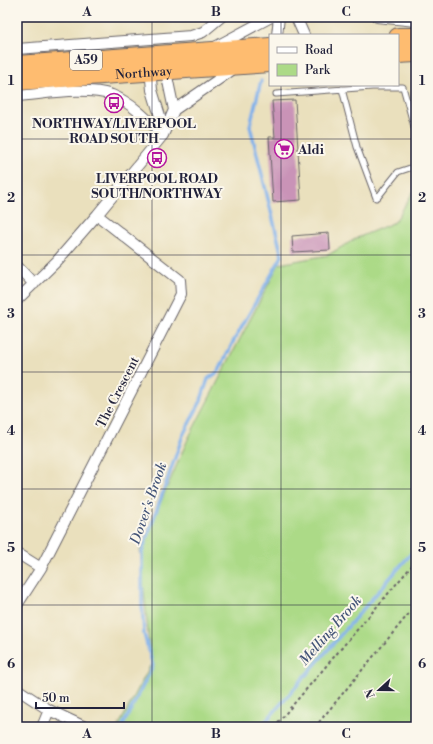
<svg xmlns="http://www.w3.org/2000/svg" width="433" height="744" viewBox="0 0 433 744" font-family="'Libre Bodoni',serif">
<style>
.green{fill:#acda87;stroke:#677e61}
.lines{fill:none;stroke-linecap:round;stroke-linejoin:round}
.stream{stroke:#7fb0ea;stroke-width:3.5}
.building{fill:#c993b7}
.lane-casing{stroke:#686468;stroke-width:7}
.street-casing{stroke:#686468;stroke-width:12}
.highway-casing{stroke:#686468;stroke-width:20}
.path{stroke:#686468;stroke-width:2;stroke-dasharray:3 3;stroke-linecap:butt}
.lane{stroke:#fff;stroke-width:5}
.street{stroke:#fff;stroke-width:10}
.highway{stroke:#febc70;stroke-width:18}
.grid{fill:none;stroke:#22223b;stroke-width:1;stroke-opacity:0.55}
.labels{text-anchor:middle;stroke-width:4;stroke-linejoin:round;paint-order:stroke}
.shield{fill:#fbf7ec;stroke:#636270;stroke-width:1}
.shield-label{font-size:12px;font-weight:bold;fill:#22223b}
.street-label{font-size:13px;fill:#22223b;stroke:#fbf7ec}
.poi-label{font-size:13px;font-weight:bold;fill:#22223b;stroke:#fbf7ec}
.water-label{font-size:14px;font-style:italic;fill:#435478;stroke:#fbf7ec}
.neatline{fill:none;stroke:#22223b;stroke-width:1.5}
.grid-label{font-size:13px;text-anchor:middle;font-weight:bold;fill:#22223b}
</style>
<rect width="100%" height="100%" fill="#fbf7ec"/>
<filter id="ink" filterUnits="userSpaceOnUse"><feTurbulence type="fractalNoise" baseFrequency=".025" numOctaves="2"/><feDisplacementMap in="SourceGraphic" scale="8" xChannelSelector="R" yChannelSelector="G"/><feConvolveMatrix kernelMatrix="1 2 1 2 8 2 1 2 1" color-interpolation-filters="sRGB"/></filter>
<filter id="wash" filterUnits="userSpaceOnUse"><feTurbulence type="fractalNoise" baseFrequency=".012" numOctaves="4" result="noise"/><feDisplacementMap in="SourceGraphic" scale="16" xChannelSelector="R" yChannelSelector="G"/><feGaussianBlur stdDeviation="0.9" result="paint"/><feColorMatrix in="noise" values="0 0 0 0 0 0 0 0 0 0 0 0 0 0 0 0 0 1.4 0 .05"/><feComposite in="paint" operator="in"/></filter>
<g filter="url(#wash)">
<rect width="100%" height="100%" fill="#eae0bd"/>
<path class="green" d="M416 187V727H118L151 664 140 550 188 439 279 264 328 255 357 238 395 222Z"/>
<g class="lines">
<path class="stream" d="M122 727 153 666 144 634 142 605V552L183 435 200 403 208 379 219 371 233 342 282 256 250 126 261 81
M261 727 416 548"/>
</g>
<g id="blocks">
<path class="building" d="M295 100 301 200 273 202 269 137H275L272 101Z
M329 233 330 250 293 252 292 236Z"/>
</g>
</g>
<g filter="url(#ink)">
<use href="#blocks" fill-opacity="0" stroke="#686468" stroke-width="1"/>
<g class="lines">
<defs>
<path id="lane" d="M342 89 357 147 376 198 378 197 398 172 416 166
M276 94 372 87H403L416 134"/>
<path id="street" d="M296 17 304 35
M377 17 416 21
M277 35 279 17
M215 47 271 17
M17 49 191 36 203 32 221 17
M165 67 174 110
M150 68 152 90 160 116 163 135
M17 96C45 94 85 86 112 95 132 103 148 120 163 135
M17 266 34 284
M17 300 57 261 97 215 163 135 174 110 235 68
M17 553 41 568
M17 605 41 568 181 294 180 280 97 215
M17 689 49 710 85 727
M42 727 49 710"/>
<g id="highway">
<path d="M398 37H416"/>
<path d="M398 54 416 53"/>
<path d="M17 65 270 47"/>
<path id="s1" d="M17 81 270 63"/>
</g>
</defs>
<use href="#lane" class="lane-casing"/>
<use href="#street" class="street-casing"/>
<use href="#highway" class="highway-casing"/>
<path class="path" d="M274 727 416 561
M315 727 416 605"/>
<use href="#lane" class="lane"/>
<use href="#street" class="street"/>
<use href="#highway" class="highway"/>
</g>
</g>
<path class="grid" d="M152 17V727M281 17V35M281 85V727M17 139H416M17 255H416M17 372H416M17 489H416M17 605H416"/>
<defs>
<symbol id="bus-ring" viewBox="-11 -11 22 22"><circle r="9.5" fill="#fbf7ec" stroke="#b5179e" stroke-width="1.5"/><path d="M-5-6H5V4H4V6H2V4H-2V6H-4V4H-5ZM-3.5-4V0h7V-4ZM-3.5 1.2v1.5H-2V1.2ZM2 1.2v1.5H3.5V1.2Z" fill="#b5179e"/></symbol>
<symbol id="supermarket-ring" viewBox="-11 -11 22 22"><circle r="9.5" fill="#fbf7ec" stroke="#b5179e" stroke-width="1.5"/><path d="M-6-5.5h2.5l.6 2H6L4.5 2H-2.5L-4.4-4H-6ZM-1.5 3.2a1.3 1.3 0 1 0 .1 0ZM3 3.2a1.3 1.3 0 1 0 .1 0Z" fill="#b5179e"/></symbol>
</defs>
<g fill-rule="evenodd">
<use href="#bus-ring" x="103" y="92" width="22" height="22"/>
<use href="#supermarket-ring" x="273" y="138" width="22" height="22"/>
<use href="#bus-ring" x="146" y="147" width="22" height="22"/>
</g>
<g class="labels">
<rect class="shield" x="70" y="50" width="32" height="20" rx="3"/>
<g class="shield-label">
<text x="86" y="64">A59</text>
</g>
<g class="street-label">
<text dy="5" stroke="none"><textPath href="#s1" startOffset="127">Northway</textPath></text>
<text transform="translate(117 392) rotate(-63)" y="5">The Crescent</text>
</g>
<g class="poi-label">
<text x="114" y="128">NORTHWAY/LIVERPOOL<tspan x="114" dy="15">ROAD SOUTH</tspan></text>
<text x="298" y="154" text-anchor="start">Aldi</text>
<text x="157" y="183">LIVERPOOL ROAD<tspan x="157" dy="15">SOUTH/NORTHWAY</tspan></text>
</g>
<g class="water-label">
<text transform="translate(148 503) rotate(-71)" y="5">Dover's Brook</text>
<text transform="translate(330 630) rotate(-49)" y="5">Melling Brook</text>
</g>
</g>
<rect width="433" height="744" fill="none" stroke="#fbf7ec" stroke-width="44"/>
<rect x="269" y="34" width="130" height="52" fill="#fbf7ec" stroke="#a4a2a5"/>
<rect x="277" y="47" width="20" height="6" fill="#ffffff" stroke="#a4a2a5"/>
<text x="305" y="54" font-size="12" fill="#22223b">Road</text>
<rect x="277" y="64" width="20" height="12" fill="#acda87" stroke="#a4a2a5"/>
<text x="305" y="74" font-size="12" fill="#22223b">Park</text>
<g transform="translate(379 690) rotate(249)" stroke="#fbf7ec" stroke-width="3" paint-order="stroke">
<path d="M0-3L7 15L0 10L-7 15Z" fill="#22223b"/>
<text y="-6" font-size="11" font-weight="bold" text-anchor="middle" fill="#22223b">N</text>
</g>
<path d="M36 702v6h88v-6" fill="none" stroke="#22223b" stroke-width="2"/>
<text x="42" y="702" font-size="12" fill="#22223b" stroke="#fbf7ec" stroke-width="3" paint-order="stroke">50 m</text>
<rect x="22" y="22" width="389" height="700" class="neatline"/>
<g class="grid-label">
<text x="87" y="16">A</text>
<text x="216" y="16">B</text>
<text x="346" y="16">C</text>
<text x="11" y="85">1</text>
<text x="422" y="85">1</text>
<text x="11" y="202">2</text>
<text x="422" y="202">2</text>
<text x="11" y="318">3</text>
<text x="422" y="318">3</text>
<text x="11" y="435">4</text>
<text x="422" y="435">4</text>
<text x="11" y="552">5</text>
<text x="422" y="552">5</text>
<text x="11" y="668">6</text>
<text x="422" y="668">6</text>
<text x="87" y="738">A</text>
<text x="216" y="738">B</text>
<text x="346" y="738">C</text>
</g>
</svg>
